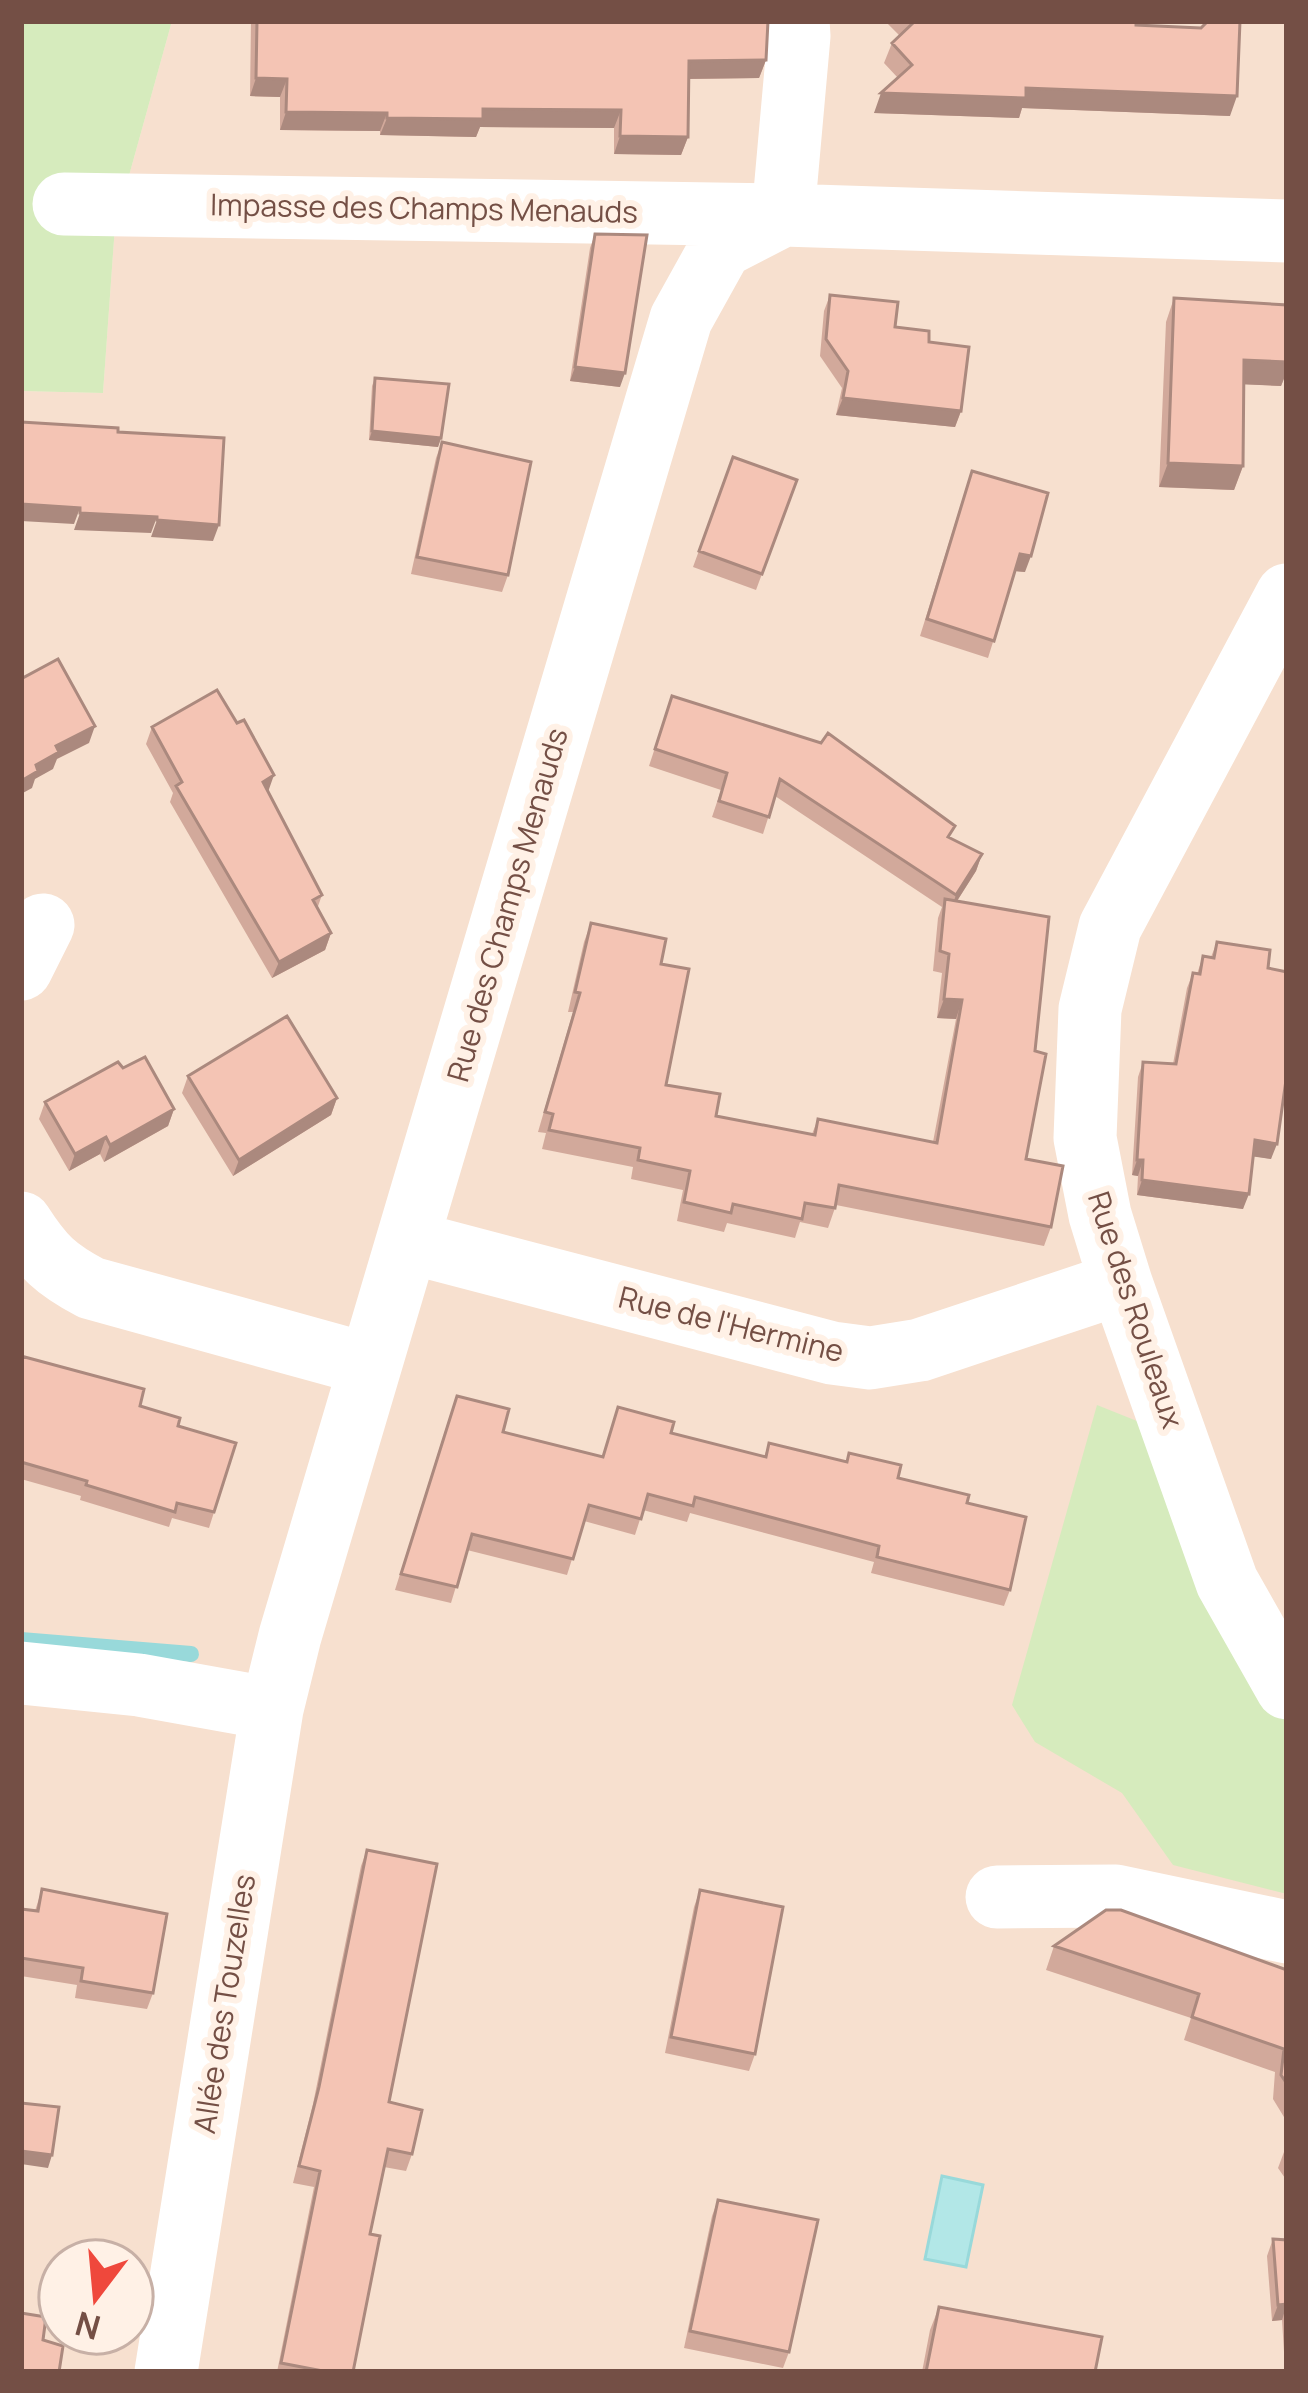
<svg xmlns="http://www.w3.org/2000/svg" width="1308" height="2393" viewBox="0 0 1308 2393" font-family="Manrope,sans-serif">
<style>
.residential{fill:#f7e0cf;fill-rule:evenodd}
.green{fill:#d6ebbd}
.water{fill:#b2e7e7;stroke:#98d9da;stroke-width:3}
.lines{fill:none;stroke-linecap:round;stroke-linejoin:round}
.stream{stroke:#98d9da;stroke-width:16}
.minor{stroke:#fff;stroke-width:63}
.wall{fill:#d2a99b}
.shaded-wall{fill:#ab897e}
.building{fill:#f4c4b4;stroke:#ab897e;stroke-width:3}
.labels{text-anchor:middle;stroke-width:12;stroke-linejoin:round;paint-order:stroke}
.street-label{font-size:30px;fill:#744f45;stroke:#fff1e6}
</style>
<rect width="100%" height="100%" fill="#fdedde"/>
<path class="residential" d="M172 21H1287V2372H21V391L103 393 115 226ZM60 2261H132V2333H60Z"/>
<path class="green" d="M21 21H172L115 226 103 393 21 391Z
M1097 1405 1157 1429 1226 1617 1287 1721V1894L1173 1865 1122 1793 1035 1742 1012 1705Z"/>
<path class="water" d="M942 2176 983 2185 966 2267 925 2259Z"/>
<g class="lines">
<path class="stream" d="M21 1640 191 1654"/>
<path class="minor" d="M64 204 783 215 1287 231
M783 215 799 36 798 21
M1287 595 1110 927 1090 1009 1085 1138 1100 1215 1121 1283 1227 1582 1287 1688
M21 969 43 925
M21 1223C43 1257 55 1269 91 1288L370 1365
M409 1242 832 1353 870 1358 920 1350 1121 1283
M21 1673 139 1685 272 1709
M997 1897 1116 1896 1287 1932
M166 2372 272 1709 290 1636 681 319 721 247 783 215"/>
</g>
<path class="wall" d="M251 21H768L766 60 759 78 689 79 688 137 681 155 614 154V128L480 127 476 137 380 135V131L280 130V97L250 96Z
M885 21H1136V25L1230 116 1022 108 1019 118 874 113 898 78 884 63 892 43 900 36Z
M595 234 620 387 570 381 590 248Z
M830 295 929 342 961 411 955 427 836 415 842 388 820 356 824 311Z
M1174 298 1287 305V371L1281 386 1244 384 1243 466 1234 490 1159 487 1166 322Z
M375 378 441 438 438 447 369 440 372 386Z
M442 442 508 575 502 592 411 574 436 458Z
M733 457 797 480 756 590 693 567Z
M966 488 1025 572 1015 571 988 658 920 636Z
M672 696 982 854 976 871 957 901 1035 1051 1026 1159 1051 1227 1044 1246 836 1205 828 1228 800 1222 795 1238 727 1223 724 1232 677 1221 683 1190 631 1179 633 1167 542 1149 546 1133 538 1132 573 1012H568L584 942 591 923 661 964 666 1085 716 1116 812 1134 818 1119 933 1142 956 1019 937 1018 942 973 933 971 938 918 942 907 775 796 763 834 712 817 721 790 649 766Z
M152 727 268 792 322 895 317 909 331 933 325 950 272 978 170 802 173 793 146 744Z
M1217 942 1268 968 1287 972V1089H1284L1271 1159 1253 1156 1243 1209 1137 1195 1138 1176 1132 1175 1138 1077 1143 1062 1173 1064 1187 988 1193 973 1197 974 1203 956 1211 957Z
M188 1076 337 1098 331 1115 233 1176 182 1093Z
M45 1102 174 1109 168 1126 104 1162 100 1154 69 1171 39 1119Z
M21 1356 140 1406 178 1426 236 1443 209 1528 172 1518 169 1527 80 1500 81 1496 21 1479Z
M451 1412 503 1432 602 1456 671 1433 764 1457 769 1443 898 1478 967 1503 1010 1590 1004 1606 871 1573 874 1562 690 1513 687 1522 643 1510 635 1535 584 1521 567 1575 467 1550 451 1603 395 1590Z
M367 1850 389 2102 412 2154 406 2171 384 2167 370 2234 353 2372H277L314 2187 293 2183 313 2104 361 1866Z
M42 1889 153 1993 147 2009 75 1998 77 1985 21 1976V1909L35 1911Z
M700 1890 755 2054 749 2071 665 2053 694 1907Z
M1054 1946 1287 1970V2122L1273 2099 1275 2072 1184 2040 1191 2018 1046 1970Z
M1287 2144V2181L1278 2168Z
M718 2200 789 2352 783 2368 684 2348 712 2216Z
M1273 2239 1287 2240V2368H1285L1282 2320 1272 2321 1267 2256Z
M939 2307 1095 2372H922L930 2330Z"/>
<path class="shaded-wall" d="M766 60 759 78 682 79 689 61Z
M256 78 287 79 280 97 250 96Z
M1026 88 1237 96 1230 116 1022 108 1019 118 874 113 881 93Z
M483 109 621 110 614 128 480 127 476 137 380 135 387 118Z
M286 112 387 113 380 131 280 130Z
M620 136 688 137 681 155 614 154Z
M1244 360 1287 362V371L1281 386 1235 384Z
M575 367 625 373 620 387 570 381Z
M843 398 961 411 955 427 836 415Z
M372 431 441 438 438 447 369 440Z
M1168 463 1243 466 1234 490 1159 487Z
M21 504 80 508 74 524 21 521Z
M80 513 157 517 151 533 74 530Z
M157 520 219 525 213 541 151 537Z
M1020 554 1031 556 1025 572 1014 571Z
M95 726 89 743 57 759 53 769 35 779 32 788 21 794V781L56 746Z
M274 775 268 792 263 782Z
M982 854 976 871 950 912 956 895Z
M331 933 325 950 272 978 279 962Z
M944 999 962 1000 956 1019 937 1018Z
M337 1098 331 1115 233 1176 239 1160Z
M174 1109 168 1126 104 1162 110 1145Z
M106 1137 100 1154 69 1171 75 1154Z
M1255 1140 1277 1144 1271 1159 1250 1156Z
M1137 1160H1143L1138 1176 1132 1175Z
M1142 1180 1249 1194 1243 1209 1137 1195Z
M21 2151 52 2155 48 2168 21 2164Z
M1287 2304 1282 2320 1272 2321 1278 2305Z"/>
<path class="building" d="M257 21H768L766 60 689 61 688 137 620 136 621 110 483 109V119L387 118V113L286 112 287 79 256 78Z
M911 21H1136V25L1201 28 1208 21H1240L1237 96 1026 88V98L881 93 912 65 892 43 913 23Z
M595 234 647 235 625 373 575 367Z
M830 295 898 302 895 327 929 331V342L969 347 961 411 843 398 848 371 826 339Z
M1174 298 1287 305V362L1244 360 1243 466 1168 463Z
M375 378 449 384 441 438 372 431Z
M21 422 118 428V432L224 438 219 525 157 520V517L80 513V508L21 504Z
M442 442 531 462 508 575 417 557Z
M733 457 797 480 762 574 699 551Z
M972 471 1048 493 1031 556 1020 554 994 641 927 619Z
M58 659 95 726 56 746 59 752 36 765 38 771 21 781V679Z
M217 690 237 723 244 720 274 775 263 782 322 895 313 900 331 933 279 962 176 786 182 782 152 727Z
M672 696 821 743 828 733 955 826 948 837 982 854 956 895 780 779 769 817 719 801 727 773 655 749Z
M945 899 1049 917 1035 1051 1046 1054 1026 1159 1063 1166 1051 1227 839 1185 835 1208 805 1203 802 1219 733 1204 731 1213 684 1202 690 1171 638 1160 640 1148 549 1130 553 1114 545 1112 580 993 575 992 591 923 666 939 661 964 689 969 666 1085 720 1094 716 1116 815 1135 818 1119 937 1143 962 1000 944 999 949 954 940 951Z
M1217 942 1270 950 1268 968 1287 972V1073L1277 1144 1255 1140 1249 1194 1142 1180 1143 1160H1137L1143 1062 1176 1064 1193 973 1200 974 1203 956 1214 958Z
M287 1016 337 1098 239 1160 188 1076Z
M145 1057 174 1109 110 1145 106 1137 75 1154 45 1102 118 1062 123 1068Z
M21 1356 144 1389 140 1406 180 1418 178 1426 236 1443 214 1512 177 1503 175 1512 86 1485 87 1481 21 1462Z
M457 1396 509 1409 503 1432 603 1457 618 1407 674 1422 671 1433 766 1457 769 1443 847 1462 849 1453 901 1465 898 1478 969 1495 967 1503 1026 1517 1010 1590 877 1557 879 1546 695 1497 693 1506 648 1494 641 1519 589 1505 573 1559 472 1534 457 1587 401 1574Z
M367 1850 437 1864 389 2102 422 2110 412 2154 388 2149 370 2234 380 2236 353 2372H328L281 2363 320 2171 299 2166 319 2087Z
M42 1889 167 1914 153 1993 81 1981 83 1968 21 1958V1909L38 1911Z
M700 1890 783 1907 755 2054 671 2037Z
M1106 1910H1121L1287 1970V2084L1281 2075 1284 2049 1192 2017 1199 1994 1054 1946Z
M21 2103 59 2107 52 2155 21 2151Z
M718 2200 818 2220 789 2352 690 2331Z
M1273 2239 1287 2240V2304L1278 2305Z
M939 2307 1102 2337 1095 2372H926Z
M21 2313 46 2317 43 2340 63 2346 59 2372H21Z"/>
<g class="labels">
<g class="street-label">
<text transform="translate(424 209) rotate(1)" y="10">Impasse des Champs Menauds</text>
<text transform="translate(508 905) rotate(-74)" y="10">Rue des Champs Menauds</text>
<text transform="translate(1135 1310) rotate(72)" y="10">Rue des Rouleaux</text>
<text transform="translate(731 1325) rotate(14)" y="10">Rue de l'Hermine</text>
<text transform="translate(225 2004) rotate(-81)" y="10">Allée des Touzelles</text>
</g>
</g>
<rect width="1308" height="2393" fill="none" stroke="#744f45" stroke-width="48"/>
<g transform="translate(96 2297) rotate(196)"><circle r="57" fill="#fff1e6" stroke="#c7b0a6" stroke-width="3"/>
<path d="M0-9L21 45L0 30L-21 45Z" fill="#ef483c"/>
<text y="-18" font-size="33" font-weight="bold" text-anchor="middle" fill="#744f45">N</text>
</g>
</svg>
